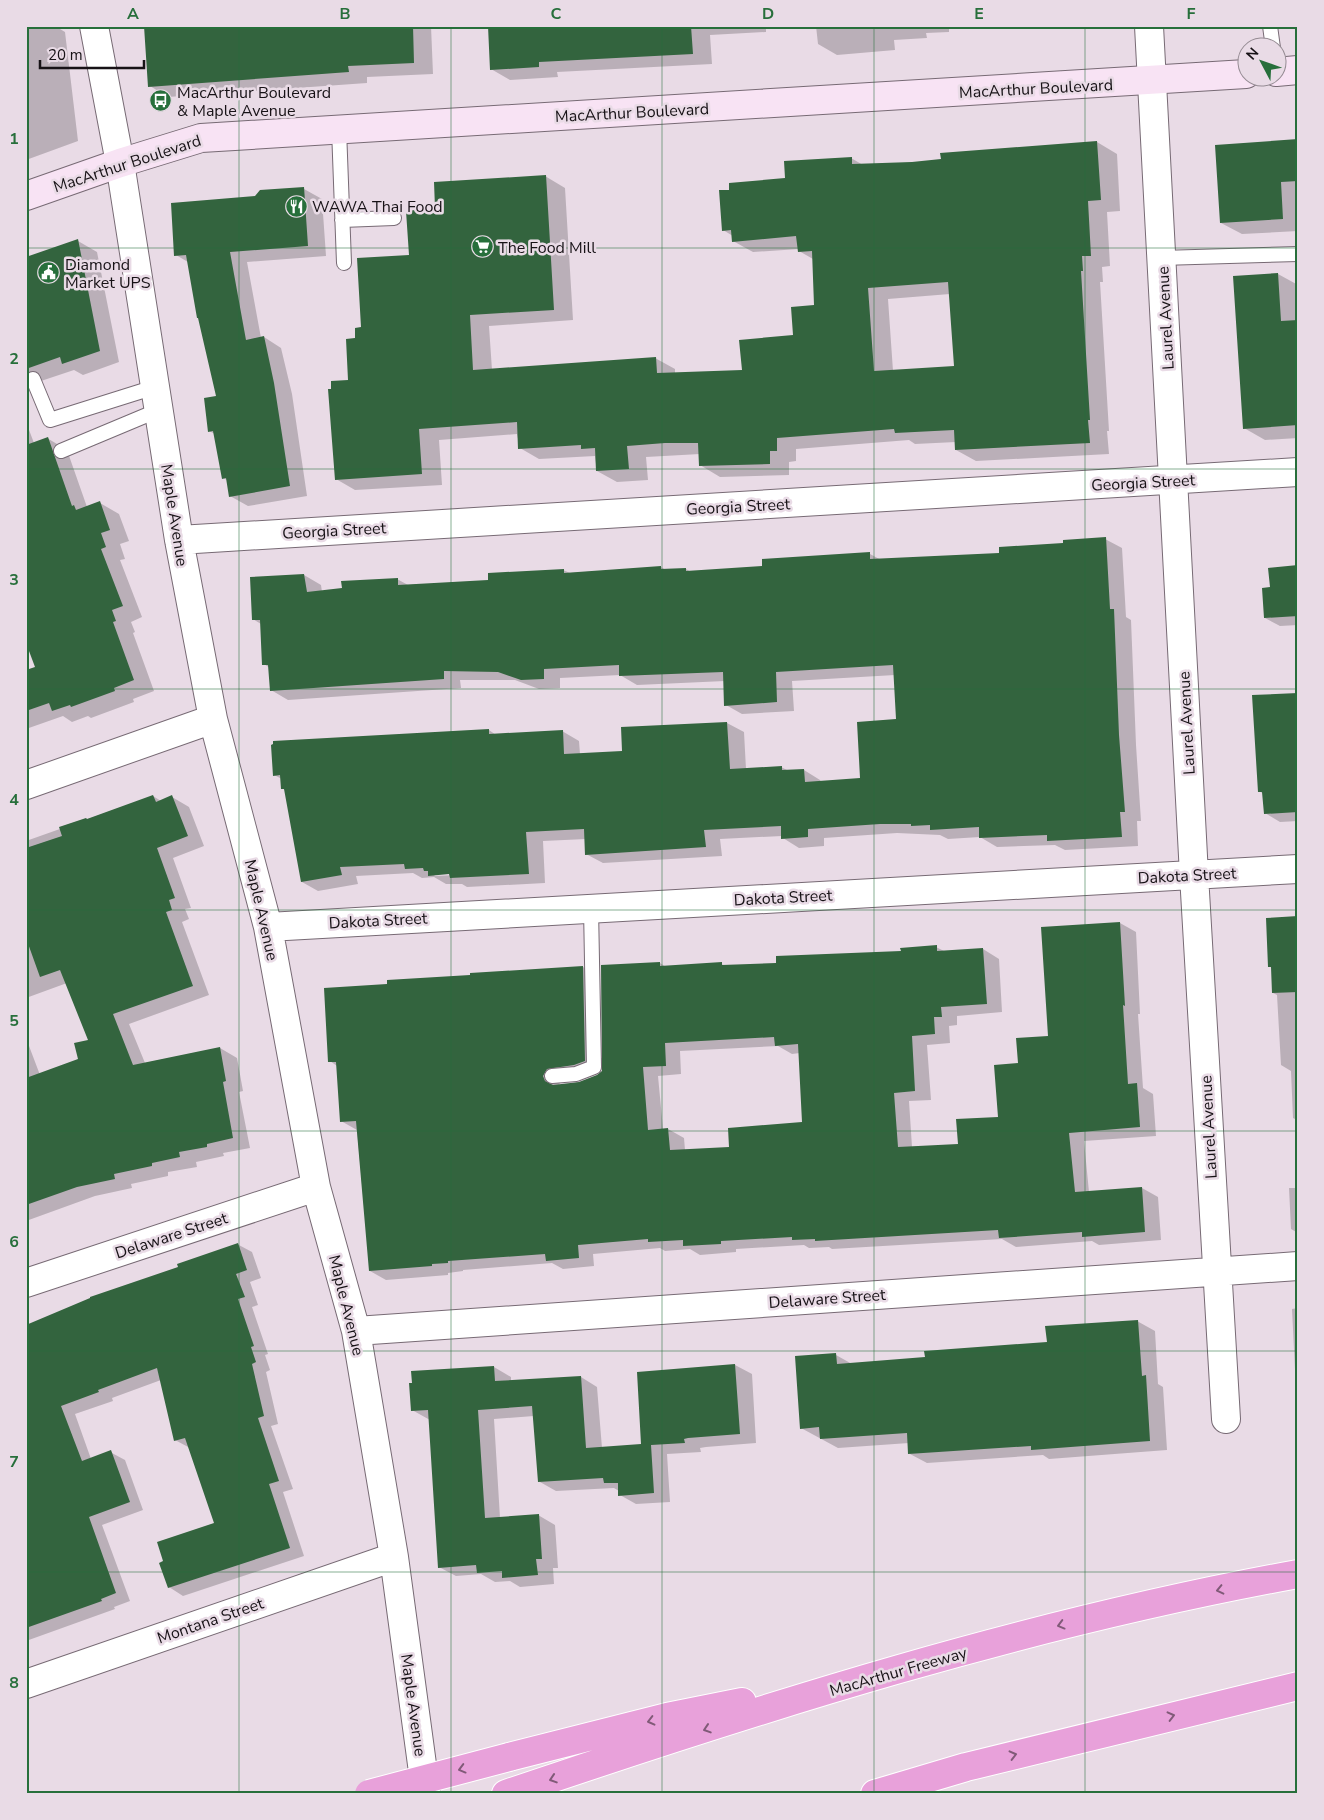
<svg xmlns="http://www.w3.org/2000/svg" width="1324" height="1820" viewBox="0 0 1324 1820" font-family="'Nunito Sans',sans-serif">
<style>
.shadow{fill:#0003;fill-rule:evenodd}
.building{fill:#33643e;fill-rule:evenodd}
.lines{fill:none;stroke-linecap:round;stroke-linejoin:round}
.service-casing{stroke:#776a74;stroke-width:16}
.minor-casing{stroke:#776a74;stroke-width:30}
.secondary-casing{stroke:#776a74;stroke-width:30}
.motorway-casing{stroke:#fff;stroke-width:30}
.service{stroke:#fff;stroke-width:14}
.minor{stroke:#fff;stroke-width:28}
.secondary{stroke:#f8e3f4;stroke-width:28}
.motorway{stroke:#e8a1da;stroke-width:28}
.motorway-bridge-casing{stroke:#fff;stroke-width:30;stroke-linecap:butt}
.motorway-bridge{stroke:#e8a1da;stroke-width:28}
.oneway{stroke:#805a78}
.grid{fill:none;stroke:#276f3b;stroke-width:1;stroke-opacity:0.55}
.labels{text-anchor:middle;stroke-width:5;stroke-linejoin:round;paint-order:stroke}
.street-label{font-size:16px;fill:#171216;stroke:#e9dbe6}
.poi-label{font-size:16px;fill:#171216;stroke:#e9dbe6;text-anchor:start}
.neatline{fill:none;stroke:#276f3b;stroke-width:2}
.grid-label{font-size:16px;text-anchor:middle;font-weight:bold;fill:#276f3b}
</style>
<rect width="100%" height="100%" fill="#e9dbe6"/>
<path class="shadow" d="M26 26H55L65 32 78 141 26 160Z
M146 26H431L433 74 367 77V83L168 97 150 86Z
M489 26H766V32L710 35 712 64 557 72 558 77 510 80 491 69Z
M816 26H949V32L926 33 927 38 894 40 895 50 837 55 818 44Z
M1298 141V231L1242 234 1221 223Z
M1097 142 1117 154 1120 211 1107 212 1110 266 1102 267 1103 282H1100L1109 431H1107L1109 454 976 461 956 450V442L915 444 909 440 796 449V461L789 462V475L720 477 700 465V454L646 457 648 480 617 482 597 471 595 456 539 459 520 448 517 434 439 440 442 485 355 490 336 479 332 390 349 381 357 339 410 256 437 210 545 176 565 188 573 320 489 326 492 370 655 358 675 369V374L743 371 795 336 815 306 813 259 799 251V249L753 252 733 241V236L723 230 731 191 787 180 851 158 863 165 942 161V154ZM950 294 955 368 893 371 888 299Z
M304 189 322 199 326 256 247 262 261 338 264 337 281 348 292 394 307 496 248 506 230 496 227 480 223 478 215 434 209 431 217 397 188 262 176 255 256 198Z
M78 241 97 252 119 362 83 375 74 370 26 386V258Z
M1278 274 1298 285V438L1265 440 1244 428Z
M26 422 34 443 47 438 67 450 87 507 100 503 119 514 129 541 120 544 125 559 120 560 142 617 131 622 135 632 133 633 154 691 133 699 134 702 91 718 88 716 72 722 63 716 26 729V672L37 668 26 639Z
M1105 539 1122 548 1126 617 1131 620 1136 745 1141 821H1137L1138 846 1065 850 1055 845 997 847 980 837 948 839 940 835 897 833 824 838V846L799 848 783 838 782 836 720 839 722 856 603 863 586 854V839L543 841 545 883 467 887 462 884H446L434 877 422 878 413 873 356 876 358 884 318 891 302 882 285 790 282 788V779L274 775 489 730 496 735 562 731 579 741 580 754 623 752 727 723 744 732 746 769 781 767 789 771 804 770 820 780 821 782 861 779 898 720 895 675 792 681 794 711 742 714 726 705 725 681 637 685 620 675 560 678V688L539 689 515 680H460L461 688 288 700 271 690 270 668 264 664 261 624 253 619 304 575 321 585 322 592 397 579 408 585 490 581 563 570 570 573 661 567 666 570 686 569 691 572 764 567 870 554 881 560 1000 554ZM456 873V875L435 876 433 874Z
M1298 567V625L1280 626 1265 618 1271 588Z
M1298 725V821L1280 822 1265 813 1264 794 1259 791Z
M153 796 161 801 172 797 189 807 204 846 173 858 191 908 185 909 189 919 182 922 209 995 129 1024 145 1063 220 1048 237 1058 243 1091 239 1092 250 1148 223 1153 224 1156 196 1162 197 1167 168 1172V1176L131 1184 132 1188 95 1196 26 1221V1038L40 1075 79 1060 90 1040 67 983 26 998V841Z
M1298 917V1233L1291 1229 1289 1188H1298L1295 1119 1293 1118 1291 1071 1281 1065 1277 995 1273 993 1272 968 1269 966Z
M1120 923 1136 932 1140 1014H1138L1143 1088 1153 1094 1156 1136 1084 1141 1089 1192 1142 1188 1158 1197 1161 1240 1099 1245 1092 1241 1016 1247 1002 1239 832 1249 829 1247 809 1248 804 1245 736 1249V1252L700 1255 690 1249 665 1251 660 1248 593 1254 594 1266 563 1269 552 1263 463 1270V1271L448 1273V1275L386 1280 370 1271 357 1130 341 1121 337 1066 330 1061 389 985 471 976V974L583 967 599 976 600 1058H603L660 963 666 967 721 964 726 966 778 964 902 952 936 947 946 952 983 949 999 959 1002 1012 957 1016V1025L949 1026 950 1043 927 1045 931 1100 909 1101 912 1147 959 1145 999 1118 1019 1064 1049 1037 1042 929ZM778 1046 792 1054 800 1053 803 1124 731 1148 685 1150 684 1138 668 1129H663L658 1076 681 1074 680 1051ZM603 1069V1072L598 1076 579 1083 559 1085 562 1078 590 1074Z
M237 1244 252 1252 261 1278 250 1282 258 1305 252 1307 268 1354 265 1355 270 1370 266 1372 278 1424 271 1426 293 1489 283 1492 304 1556 183 1596 169 1587 216 1524 190 1448 175 1440 161 1380 112 1398 113 1401 75 1414 91 1459 110 1452 125 1460 143 1510 102 1525 130 1601 114 1607 115 1609 26 1641V1343L179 1267Z
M1298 1308V1371L1295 1370 1292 1309Z
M1137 1321 1155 1331 1158 1384 1163 1387 1167 1450 1049 1459 1043 1455 927 1463 910 1454 909 1443 838 1448 801 1428 836 1355 852 1364 926 1358 1048 1343Z
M735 1365 752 1374 756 1443 706 1447 700 1448 701 1452 667 1454 670 1502 636 1504 620 1495 619 1491 614 1488 556 1491 540 1482 534 1416 494 1419 500 1518 538 1515 555 1525 558 1568H553L554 1584 520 1587 510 1581 495 1582 481 1574 456 1576 439 1567 430 1420 412 1410 494 1367 511 1377V1382L581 1377 597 1387 602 1448 643 1446Z"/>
<path class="building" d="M144 26H413L414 63 348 66 349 72 148 87Z
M488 26H691L693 54 539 62V67L490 70Z
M1298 139V181L1281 182 1283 219 1220 223 1215 145Z
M1097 141 1101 200 1088 201 1091 256H1082L1083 271H1081L1090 420H1088L1090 443 955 450 954 430 895 433 894 429 777 438V451H770V464L699 466 698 443H665L627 446 629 469 596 471 595 448 581 449V445L518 449 517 422 419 429 422 474 335 480 328 389H331V381L348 380 346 339 355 338V328L361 327 357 258 409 255 406 211 435 208 434 182 546 175 554 310 470 315 473 370 656 357 657 373 742 370 739 340 793 335 791 307 814 305 812 251 798 252 796 236 732 242 731 230 722 231 719 190H729V183L785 178 784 161 852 157V164L912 162 941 159 940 153ZM948 282 954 366 874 371 868 288Z
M304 187 308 246 230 252 246 340 264 336 274 383 290 486 229 497 226 478 222 479 213 431 208 432 204 398 216 396 198 318H197L186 255 174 256 171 203 255 196 260 190Z
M78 239 100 351 62 364 60 357 26 369V257Z
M1278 273 1281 321 1298 320V425L1243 429 1233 276Z
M48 437 72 506 74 505 76 510 100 501 110 530 101 533 106 547 101 549 123 606 112 610 116 621 113 622 134 680 114 688 115 691 71 707 70 705 52 711 49 703 26 711V670L35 667 26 643V445Z
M1106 537 1110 609H1114L1119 735 1125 812H1120L1122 837 1047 841V835L979 838V827L930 830V825L911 826V824H880L808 829V837L781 839V826L704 830 706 847 585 855 584 829 526 832 529 874 450 878 449 874 428 876V871H424L423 868 405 869 404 864 340 867 342 875 301 882 284 789H281L280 775 273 776 271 745 273 744V741L489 729V734L563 730 564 754 622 751 621 727 727 722 730 769 782 766V770L804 769 805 782 860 778 857 722 896 719 893 665 776 672 777 702 724 706 723 672 619 676V665L544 669V679L521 680 498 672 444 671V679L270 691 268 665H262L260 620H252L250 577 304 574 307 592 342 588 341 581 398 578V585L488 580V573L564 569V573L661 566V569L686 568V571L762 566V559L870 552V559L999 553V547L1063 543V540Z
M1298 565V616L1264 618 1262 588 1270 587 1268 568Z
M1298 693V812L1264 814 1262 792H1258L1252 695Z
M153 795 156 802 172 795 188 836 157 848 175 898 169 900 172 910 166 912 193 986 113 1014 133 1065 220 1047 226 1081 223 1082 233 1138 207 1144V1147L179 1152 180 1157 152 1163V1166L114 1174 115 1179 77 1187 26 1205V1078L78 1059 74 1043 88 1040 60 970 40 977 26 938V848L62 836 59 827 86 818 87 819Z
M1298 916V992L1272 993 1271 967H1268L1266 918Z
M1120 922 1125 1006 1123 1005 1128 1084 1137 1083 1140 1127 1069 1133 1075 1192 1142 1187 1145 1232 1082 1237V1232L999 1238 998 1230 815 1241V1239L792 1240V1237L721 1241V1244L683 1246V1240L648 1242V1239L578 1245 579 1258 546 1261 545 1254 448 1261V1263L432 1264V1266L369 1271 356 1121 340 1122 336 1062H328L324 988 387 984V980L470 975V973L583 966 585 1061 574 1065 547 1069 543 1076 545 1081 553 1085 579 1082 597 1075 602 1071 601 965 660 962V966L722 962V965L776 963V956L901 951 900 948 937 945V951L983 948 987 1004 941 1007 942 1017H934L935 1034 912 1036 915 1091 894 1093 898 1147 958 1144 956 1119 998 1117 994 1065 1018 1063 1016 1038 1048 1036 1041 927ZM774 1037 775 1046 798 1044 802 1122 728 1128 729 1147 670 1150 668 1128 648 1130 643 1067 666 1066 665 1043Z
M238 1243 247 1270 236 1274 245 1297 238 1299 254 1346 251 1347 256 1362 252 1364 264 1416 258 1418 279 1481 269 1484 290 1548 168 1588 159 1563 163 1561 157 1542 214 1523 185 1438 174 1441 157 1368 98 1390 99 1392 61 1406 82 1461 111 1450 130 1502 89 1517 116 1593 101 1599 102 1601 26 1628V1325L90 1298V1297L178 1267 177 1264Z
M1138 1320 1142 1376 1146 1375 1150 1441 1031 1450V1446L908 1454 907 1433 820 1439 819 1427 800 1429 795 1356 836 1353 837 1364 925 1357 924 1351 1047 1342 1045 1326Z
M735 1364 740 1434 688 1438 684 1439 685 1443 651 1445 654 1493 618 1496V1483H604L603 1478 538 1482 532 1406 478 1410 485 1518 539 1514 542 1559H536L538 1575 502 1578V1571L477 1573 476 1565 438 1568 428 1410 411 1411 409 1383H412L411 1371 494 1366 495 1381 581 1376 586 1448 641 1444 637 1372Z"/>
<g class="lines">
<defs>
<path id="service" d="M1270 26 1273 48
M339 129 344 263
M342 220 394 218
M1161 258 1298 254
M33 379 50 420 155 387
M61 451 159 410
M552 1076 576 1074 594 1067 591 908"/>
<path id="minor" d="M94 26 120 163 179 540 213 719 268 927 316 1187 356 1331 394 1557 426 1794
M1149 26 1194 875 1226 1419
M179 540 1298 472
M26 785 213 719
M268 927 1298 869
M26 1283 316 1187
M356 1331 1298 1266
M26 1684 394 1557"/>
<path id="secondary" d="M1276 72 1298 70
M26 196 120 163 201 138 1246 74"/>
<path id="motorway" d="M509 1757 667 1717 742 1702
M506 1794C765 1706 1028 1623 1298 1574
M875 1794 966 1767 1298 1686"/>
</defs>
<use href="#service" class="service-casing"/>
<use href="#minor" class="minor-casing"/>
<use href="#secondary" class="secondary-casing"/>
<use href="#motorway" class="motorway-casing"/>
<use href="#service" class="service"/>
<use href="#minor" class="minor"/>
<use href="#secondary" class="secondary"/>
<use href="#motorway" class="motorway"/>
<defs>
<path id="motorway-bridge" d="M369 1794 509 1757"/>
</defs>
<use href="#motorway-bridge" class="motorway-bridge-casing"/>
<use href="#motorway-bridge" class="motorway-bridge"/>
</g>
<defs><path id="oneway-chevron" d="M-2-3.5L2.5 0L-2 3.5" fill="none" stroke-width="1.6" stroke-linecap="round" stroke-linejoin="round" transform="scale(1.25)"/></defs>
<g class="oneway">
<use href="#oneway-chevron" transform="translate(1220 1590) rotate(167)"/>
<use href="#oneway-chevron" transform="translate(1061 1625) rotate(165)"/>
<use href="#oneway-chevron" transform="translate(1171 1716) rotate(-14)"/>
<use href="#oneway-chevron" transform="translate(651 1721) rotate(166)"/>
<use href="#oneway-chevron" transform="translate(707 1729) rotate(162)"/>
<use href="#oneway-chevron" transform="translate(1013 1755) rotate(-14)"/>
<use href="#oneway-chevron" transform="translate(462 1769) rotate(165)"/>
<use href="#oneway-chevron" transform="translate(553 1779) rotate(162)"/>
</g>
<path class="grid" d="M239 26V1794M451 26V1794M662 26V1794M874 26V1794M1085 26V1794M26 248H1298M26 469H1298M26 689H1298M26 910H1298M26 1131H1298M26 1351H1298M26 1572H1298"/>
<defs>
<symbol id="bus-disc" viewBox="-11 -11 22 22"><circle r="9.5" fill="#276f3b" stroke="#e9dbe6"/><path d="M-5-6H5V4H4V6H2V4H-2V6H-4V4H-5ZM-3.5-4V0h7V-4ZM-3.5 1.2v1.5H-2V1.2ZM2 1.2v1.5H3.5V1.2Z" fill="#fff"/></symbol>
<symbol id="restaurant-disc" viewBox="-11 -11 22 22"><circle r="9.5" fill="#276f3b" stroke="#e9dbe6"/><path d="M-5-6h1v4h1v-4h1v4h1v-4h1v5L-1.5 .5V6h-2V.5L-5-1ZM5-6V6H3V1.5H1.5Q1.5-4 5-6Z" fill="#fff"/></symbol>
<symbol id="supermarket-disc" viewBox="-11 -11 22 22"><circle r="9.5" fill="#276f3b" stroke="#e9dbe6"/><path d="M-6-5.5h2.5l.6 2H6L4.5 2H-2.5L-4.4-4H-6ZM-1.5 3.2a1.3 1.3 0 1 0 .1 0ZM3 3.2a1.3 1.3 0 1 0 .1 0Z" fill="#fff"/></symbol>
<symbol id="civic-disc" viewBox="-11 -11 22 22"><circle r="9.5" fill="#276f3b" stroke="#e9dbe6"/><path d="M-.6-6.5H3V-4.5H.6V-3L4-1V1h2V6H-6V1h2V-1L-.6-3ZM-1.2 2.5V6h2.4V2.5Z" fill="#fff"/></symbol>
</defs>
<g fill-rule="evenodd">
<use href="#bus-disc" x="148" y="88" width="25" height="25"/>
<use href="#restaurant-disc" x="284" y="194" width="25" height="25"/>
<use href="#supermarket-disc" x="470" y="234" width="25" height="25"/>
<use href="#civic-disc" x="36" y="260" width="25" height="25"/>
</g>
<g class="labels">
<g class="street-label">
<text transform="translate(1036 88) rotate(-3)" y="6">MacArthur Boulevard</text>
<text transform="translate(632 112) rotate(-3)" y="6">MacArthur Boulevard</text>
<text transform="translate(127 163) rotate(-18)" y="6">MacArthur Boulevard</text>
<text transform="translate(1165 318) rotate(-93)" y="6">Laurel Avenue</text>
<text transform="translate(1143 482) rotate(-3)" y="6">Georgia Street</text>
<text transform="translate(738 506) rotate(-3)" y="6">Georgia Street</text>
<text transform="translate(175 515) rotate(81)" y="6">Maple Avenue</text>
<text transform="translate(334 530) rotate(-3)" y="6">Georgia Street</text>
<text transform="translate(1186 723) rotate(-93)" y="6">Laurel Avenue</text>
<text transform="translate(1187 875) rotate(-3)" y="6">Dakota Street</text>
<text transform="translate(783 897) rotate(-3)" y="6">Dakota Street</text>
<text transform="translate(262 910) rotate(77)" y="6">Maple Avenue</text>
<text transform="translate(378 920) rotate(-3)" y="6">Dakota Street</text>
<text transform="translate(1208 1127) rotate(-93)" y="6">Laurel Avenue</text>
<text transform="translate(171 1235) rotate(-18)" y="6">Delaware Street</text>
<text transform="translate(827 1298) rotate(-4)" y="6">Delaware Street</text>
<text transform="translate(347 1305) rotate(76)" y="6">Maple Avenue</text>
<text transform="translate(210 1620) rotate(-19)" y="6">Montana Street</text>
<text transform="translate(898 1671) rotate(-16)" y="6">MacArthur Freeway</text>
<text transform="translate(414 1705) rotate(82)" y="6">Maple Avenue</text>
</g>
<g class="poi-label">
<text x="177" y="98">MacArthur Boulevard<tspan x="177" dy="18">&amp; Maple Avenue</tspan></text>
<text x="312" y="212">WAWA Thai Food</text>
<text x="498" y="253">The Food Mill</text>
<text x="65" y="270">Diamond<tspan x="65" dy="18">Market UPS</tspan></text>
</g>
</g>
<rect width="1324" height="1820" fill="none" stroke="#e9dbe6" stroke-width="55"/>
<g transform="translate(1262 62) rotate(311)"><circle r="24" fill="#e9dbe6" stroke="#958b93"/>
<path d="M0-4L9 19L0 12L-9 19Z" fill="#276f3b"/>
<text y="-8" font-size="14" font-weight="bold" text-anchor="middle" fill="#171216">N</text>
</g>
<path d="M40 60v8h104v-8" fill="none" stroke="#171216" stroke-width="2.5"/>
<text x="48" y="60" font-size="15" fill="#171216" stroke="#e9dbe6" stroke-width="4" paint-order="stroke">20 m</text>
<rect x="28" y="28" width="1268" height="1764" class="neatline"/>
<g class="grid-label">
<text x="133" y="19">A</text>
<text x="345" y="19">B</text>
<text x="556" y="19">C</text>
<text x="768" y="19">D</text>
<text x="979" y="19">E</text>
<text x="1191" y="19">F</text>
<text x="14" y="144">1</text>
<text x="14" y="364">2</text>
<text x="14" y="585">3</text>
<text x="14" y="805">4</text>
<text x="14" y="1026">5</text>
<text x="14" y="1247">6</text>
<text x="14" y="1467">7</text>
<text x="14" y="1688">8</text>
</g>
</svg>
